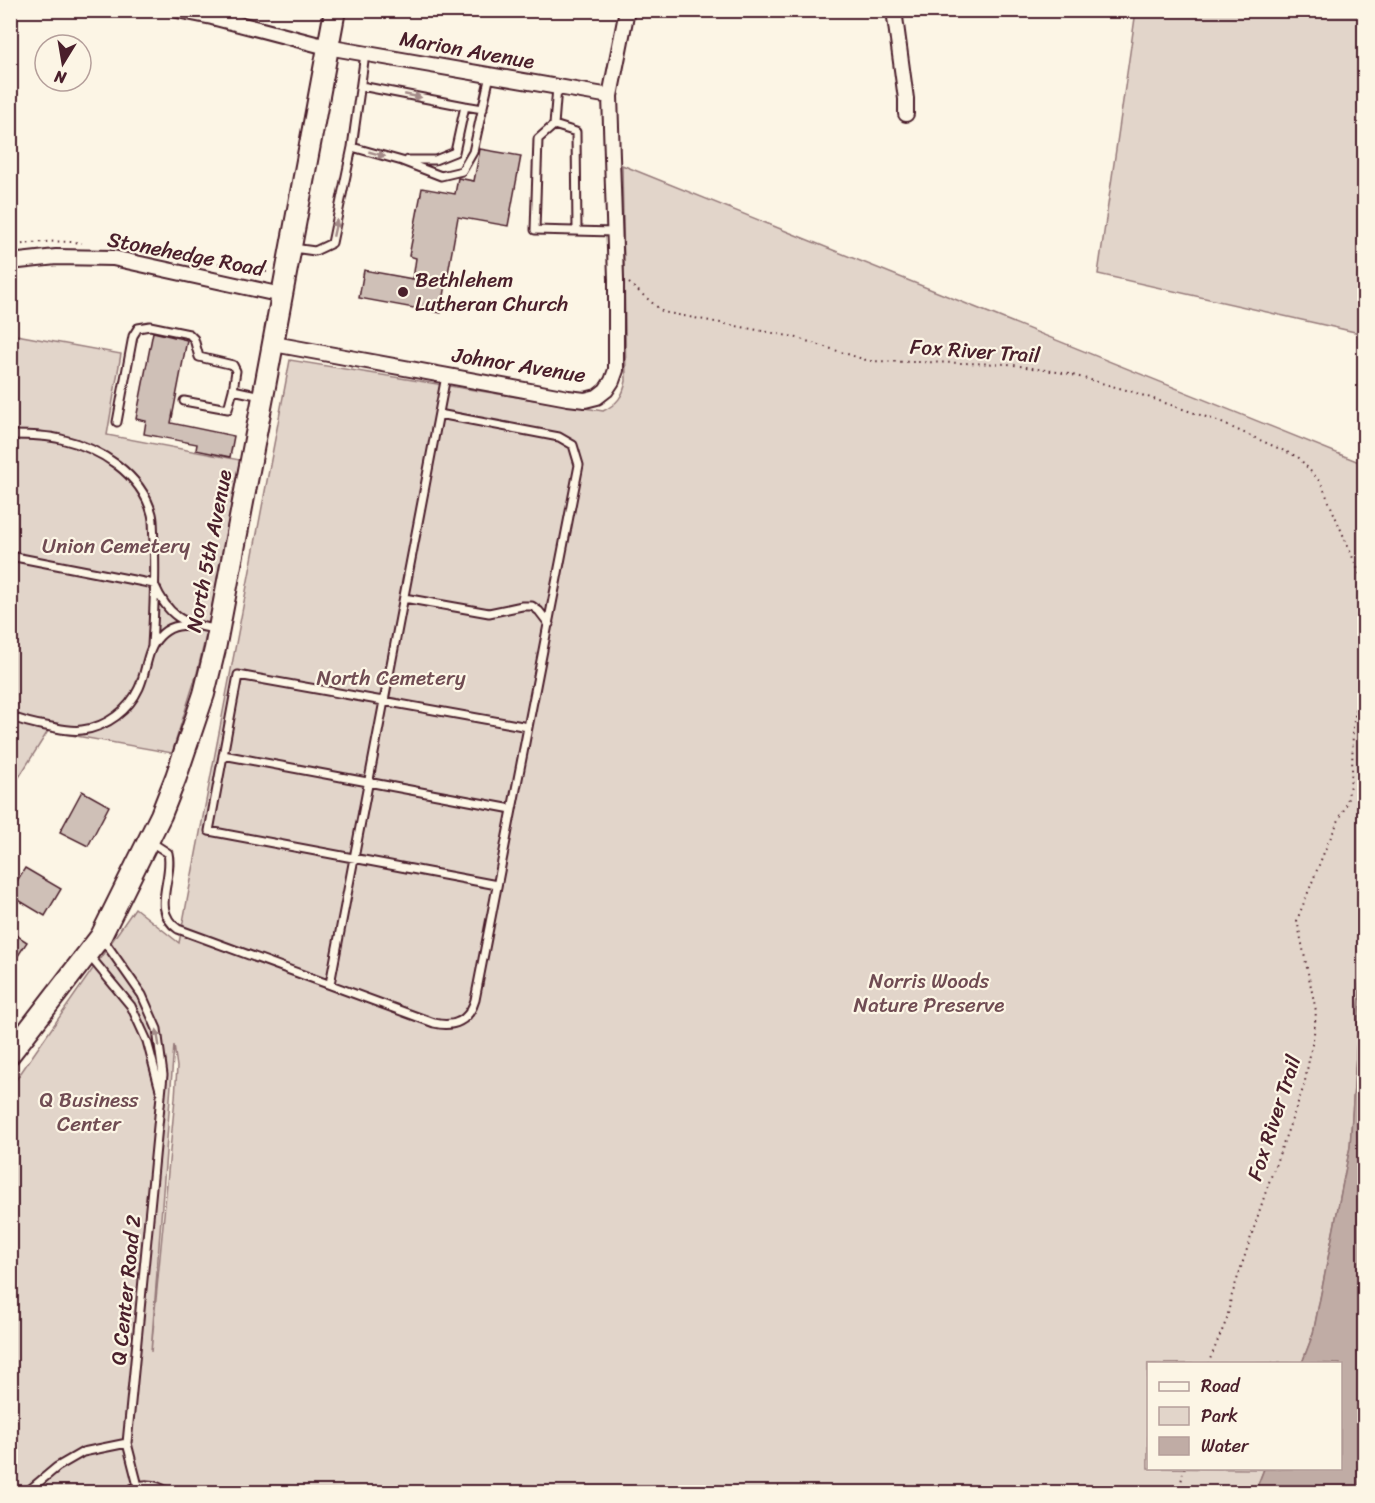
<svg xmlns="http://www.w3.org/2000/svg" width="1375" height="1503" viewBox="0 0 1375 1503" font-family="Sriracha,sans-serif">
<style>
.green{fill:#e2d5ca;stroke:#967a7a;stroke-width:1.5;fill-rule:evenodd}
.water{fill:#c0aca5;stroke:#917474;stroke-width:1.5}
.building{fill:#cfc0b7;stroke:#4a1f2b;stroke-width:1.5}
.lines{fill:none;stroke-linecap:round;stroke-linejoin:round}
.lane-casing{stroke:#4a1f2b;stroke-width:11}
.street-casing{stroke:#4a1f2b;stroke-width:18}
.secondary-casing{stroke:#4a1f2b;stroke-width:24}
.path{stroke:#4a1f2b;stroke-width:2;stroke-dasharray:1.5 4.5;stroke-linecap:butt}
.lane{stroke:#fcf5e5;stroke-width:7}
.street{stroke:#fcf5e5;stroke-width:14}
.secondary{stroke:#fcf5e5;stroke-width:20}
.oneway{fill:#a38a88}
.poi-dot{fill:#4a1f2b;stroke:#fcf5e5;stroke-width:2}
.labels{text-anchor:middle;stroke-width:4.5;stroke-linejoin:round;paint-order:stroke}
.street-label{font-size:21px;fill:#4a1f2b;stroke:#fcf5e5}
.poi-label{font-size:21px;fill:#4a1f2b;stroke:#fcf5e5;text-anchor:start}
.park-label{font-size:21px;fill:#704c53;stroke:#fcf5e5}
</style>
<rect width="100%" height="100%" fill="#fcf5e5"/>
<filter id="ink" filterUnits="userSpaceOnUse"><feTurbulence type="fractalNoise" baseFrequency=".0167" numOctaves="2"/><feDisplacementMap in="SourceGraphic" scale="12" xChannelSelector="R" yChannelSelector="G"/><feConvolveMatrix kernelMatrix="1 2 1 2 8 2 1 2 1" color-interpolation-filters="sRGB"/></filter>
<g filter="url(#ink)">
<path class="green" d="M1136 11H1364V334L1098 274Z
M622 165 1364 464V932L1350 1147 1313 1334 1302 1363 1148 1364V1468L1264 1469 1255 1492H11V1087L135 908 179 943 290 360 603 411C617 404 623 397 626 381ZM174 1045 177 1067 175 1098 151 1352Z
M11 334 121 354 107 435 240 460 208 627 197 673 172 753 48 731 11 790Z"/>
<path class="water" d="M1364 932V1492H1255L1264 1469 1340 1468V1364L1302 1363 1313 1334 1350 1147Z"/>
<path class="building" d="M480 149 521 156 508 226 458 217 441 313 359 298 364 270 413 279 416 258 409 256 422 188 455 194 458 178 474 181Z
M153 332 187 340 171 423 234 436 230 457 196 450 197 444 144 434 146 421 136 419Z
M82 791 109 806 88 846 60 832Z
M25 868 61 889 45 916 10 895V892Z
M10 931 27 942 10 968Z"/>
<g class="lines">
<defs>
<path id="lane" d="M361 86 465 106
M557 87 554 125 538 139 535 230 614 232
M554 125 576 132 577 231
M352 147 402 161 441 176 462 171 473 152 490 75
M408 160H435L455 152 465 106 483 109
M293 248 315 251 332 243 352 147 365 54
M184 401 228 409 233 390
M117 422 133 336 138 328 150 326 189 334 194 339 199 357 233 365 236 371 233 390 261 396
M10 435C27 435 45 435 61 439 99 448 141 473 152 514 154 522 153 532 154 541 156 576 154 612 152 646
M10 556 154 584C168 616 182 624 216 629
M404 598 489 613 522 606H532L539 611 549 624
M10 716C22 721 33 724 46 726 58 728 70 732 82 730 107 727 129 710 139 688 147 671 146 650 159 637 169 626 179 625 193 625
M223 755 512 809
M151 842 168 853C174 878 150 910 178 929L434 1023C454 1028 469 1021 475 1000L579 465 573 445 559 437 439 414
M497 885 209 831 238 675 528 727
M102 938 142 995 157 1029 163 1075 127 1443 138 1486
M88 954 131 1006 147 1041 160 1090
M330 984 446 376
M27 1492 57 1467 83 1452 127 1443
M127 1492C140 1482 155 1483 168 1492"/>
<path id="street" d="M177 10 212 17 327 47 610 96
M894 10 906 99V114
M10 262 56 257 113 258 282 295
M274 344 568 398 585 400 597 397 606 390 612 381 616 370V279L610 96 627 10"/>
<path id="secondary" d="M10 1054 101 936 161 815 176 777 204 694 215 649 263 397 335 10"/>
</defs>
<use href="#lane" class="lane-casing"/>
<use href="#street" class="street-casing"/>
<use href="#secondary" class="secondary-casing"/>
<path class="path" d="M10 246C35 242 58 240 82 243
M165 254 267 272
M629 283 663 312 794 337 869 361 1008 364 1069 374 1130 391 1215 420 1298 457 1321 483 1364 584
M1208 1364 1227 1319 1231 1298 1268 1185 1304 1086 1314 1034 1316 1011 1297 920 1327 845 1347 803 1352 772 1353 726 1364 669
M1179 1492 1184 1468"/>
<use href="#lane" class="lane"/>
<use href="#street" class="street"/>
<use href="#secondary" class="secondary"/>
</g>
<defs><path id="oneway-solid" d="M-6-.8H1V-3.2L6.5 0L1 3.2V.8H-6Z" transform="scale(1.5)"/></defs>
<g class="oneway">
<use href="#oneway-solid" transform="translate(413 96) rotate(11)"/>
<use href="#oneway-solid" transform="translate(377 154) rotate(16)"/>
<use href="#oneway-solid" transform="translate(335 228) rotate(-78)"/>
<use href="#oneway-solid" transform="translate(158 1038) rotate(-99)"/>
</g>
</g>
<circle class="poi-dot" cx="403" cy="292" r="6"/>
<g class="labels">
<g class="street-label">
<text transform="translate(467 50) rotate(10)" y="7">Marion Avenue</text>
<text transform="translate(186 254) rotate(11)" y="7">Stonehedge Road</text>
<text transform="translate(975 351) rotate(4)" y="7">Fox River Trail</text>
<text transform="translate(519 365) rotate(9)" y="7">Johnor Avenue</text>
<text transform="translate(209 551) rotate(-79)" y="7">North 5th Avenue</text>
<text transform="translate(1274 1118) rotate(-72)" y="7">Fox River Trail</text>
<text transform="translate(126 1290) rotate(-84)" y="7">Q Center Road 2</text>
</g>
<g class="poi-label">
<text x="415" y="287">Bethlehem<tspan x="415" dy="24">Lutheran Church</tspan></text>
</g>
<g class="park-label">
<text x="116" y="553">Union Cemetery</text>
<text x="391" y="685">North Cemetery</text>
<text x="929" y="988">Norris Woods<tspan x="929" dy="24">Nature Preserve</tspan></text>
<text x="89" y="1107">Q Business<tspan x="89" dy="24">Center</tspan></text>
</g>
</g>
<rect width="1375" height="1503" fill="none" stroke="#fcf5e5" stroke-width="36"/>
<rect x="18" y="18" width="1339" height="1467" fill="none" stroke="#4a1f2b" stroke-width="2" filter="url(#ink)"/>
<rect x="1147" y="1362" width="195" height="108" fill="#fcf5e5" stroke="#b59f9b" stroke-width="1.5"/>
<rect x="1159" y="1382" width="30" height="9" fill="#fcf5e5" stroke="#b59f9b" stroke-width="1.5"/>
<text x="1201" y="1392" font-size="18" fill="#4a1f2b">Road</text>
<rect x="1159" y="1407" width="30" height="18" fill="#e2d5ca" stroke="#b59f9b" stroke-width="1.5"/>
<text x="1201" y="1422" font-size="18" fill="#4a1f2b">Park</text>
<rect x="1159" y="1437" width="30" height="18" fill="#c0aca5" stroke="#b59f9b" stroke-width="1.5"/>
<text x="1201" y="1452" font-size="18" fill="#4a1f2b">Water</text>
<g transform="translate(63 63) rotate(191)"><circle r="28" fill="#fcf5e5" stroke="#b59f9b" stroke-width="1.5"/>
<path d="M0-4.5L10 22L0 15L-10 22Z" fill="#4a1f2b"/>
<text y="-9" font-size="16" font-weight="bold" text-anchor="middle" fill="#4a1f2b">N</text>
</g>
</svg>
